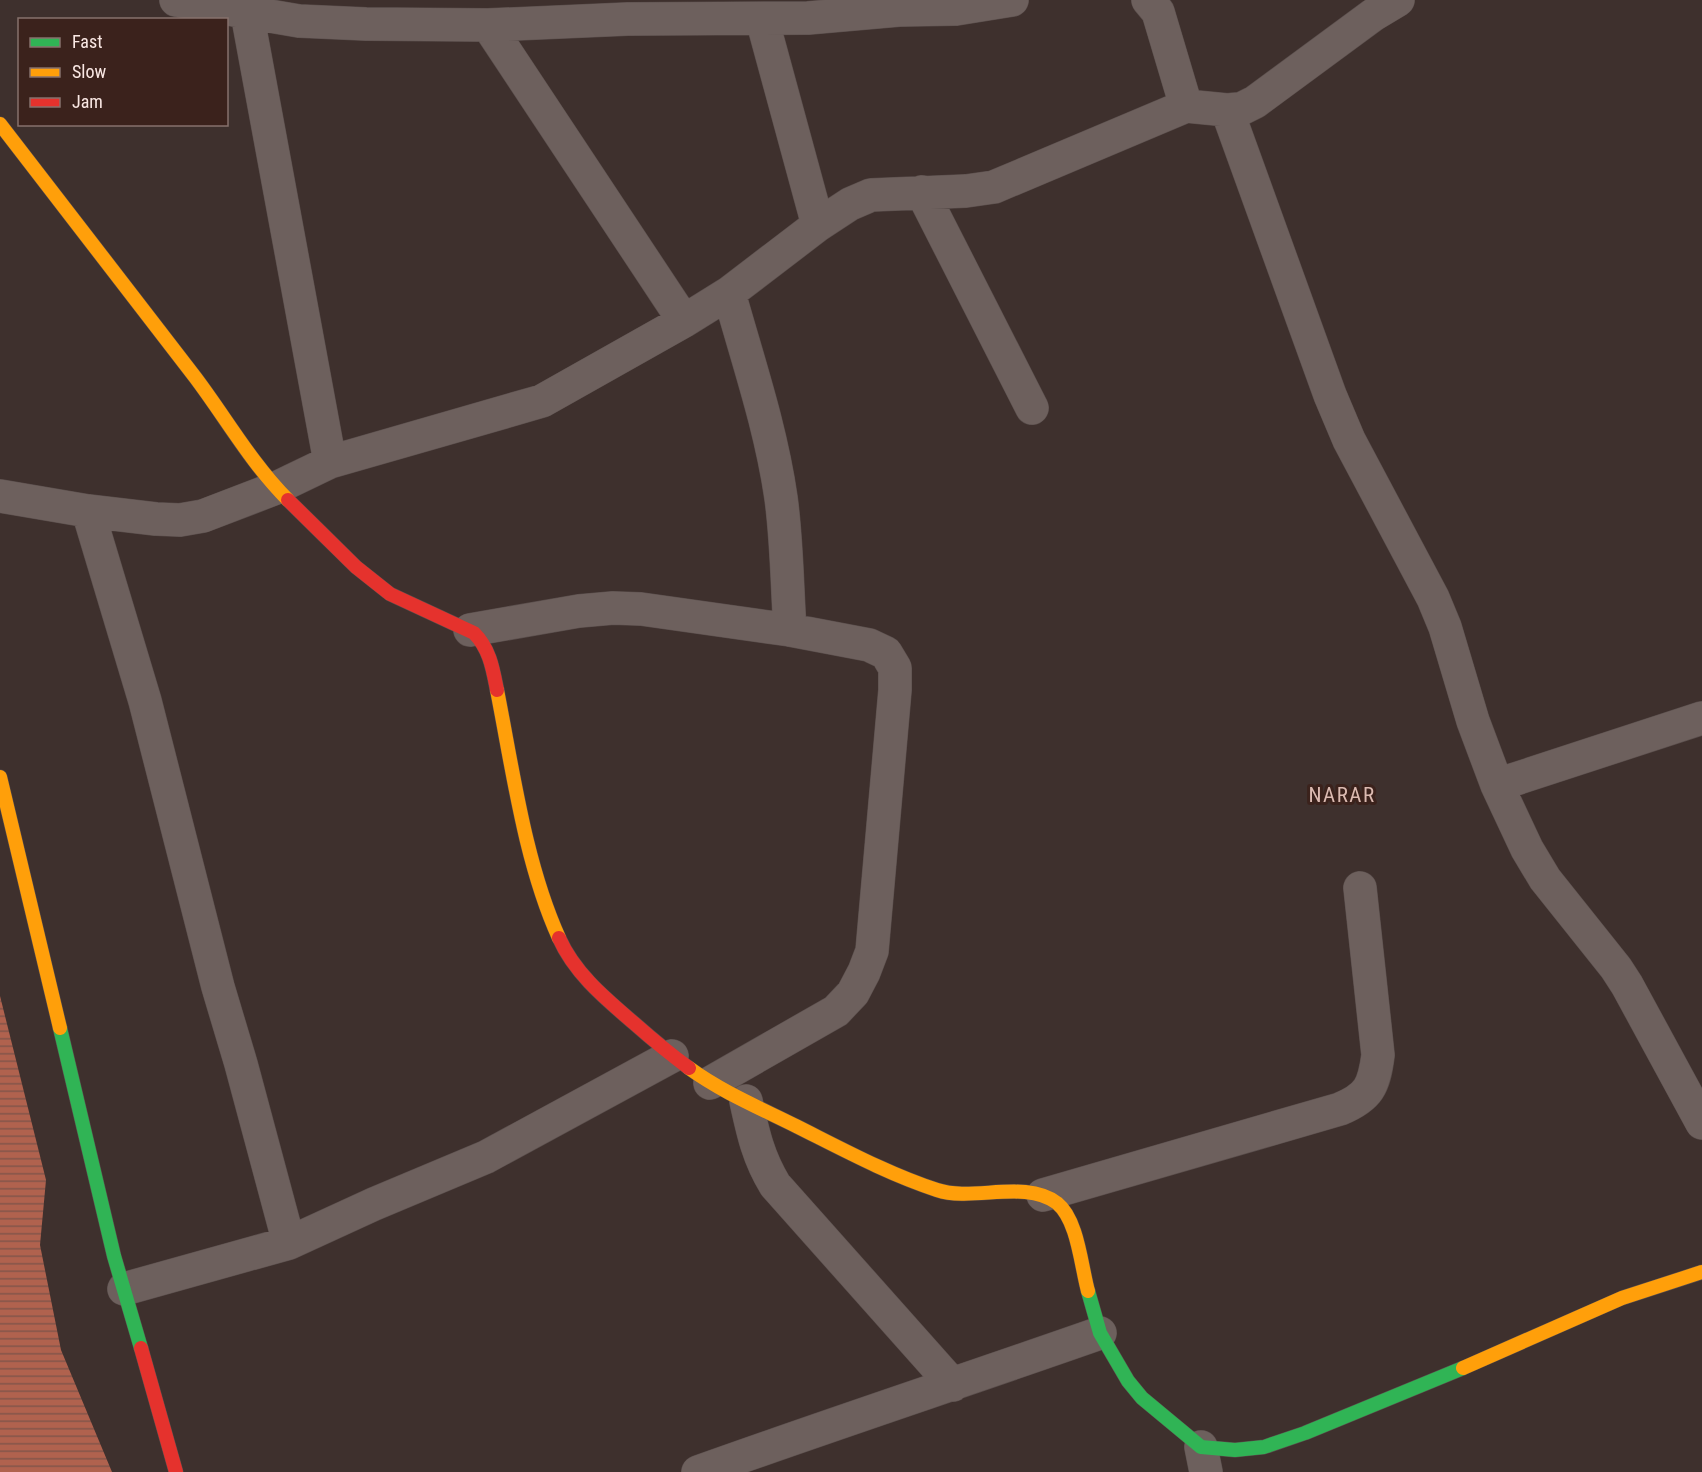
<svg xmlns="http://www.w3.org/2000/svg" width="1702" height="1472" viewBox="0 0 1702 1472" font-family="'Roboto Condensed',sans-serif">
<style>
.water{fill:url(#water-rules)}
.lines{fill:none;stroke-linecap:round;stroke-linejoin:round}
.street-casing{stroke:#5a4e4c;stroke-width:34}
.fast-casing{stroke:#5a4e4c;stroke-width:15}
.slow-casing{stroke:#5a4e4c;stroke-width:15}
.jam-casing{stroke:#5a4e4c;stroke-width:15}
.street{stroke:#6d605d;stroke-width:33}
.fast{stroke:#30b455;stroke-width:14}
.slow{stroke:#ff9f0a;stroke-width:14}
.jam{stroke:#e5322d;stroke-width:14}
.labels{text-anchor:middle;stroke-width:6;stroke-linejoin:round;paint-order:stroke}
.quarter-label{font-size:21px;letter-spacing:1.5px;fill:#dbbab1;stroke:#3b221c}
</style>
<defs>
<pattern id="water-rules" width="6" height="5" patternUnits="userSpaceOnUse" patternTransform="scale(1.5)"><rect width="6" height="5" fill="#b0624e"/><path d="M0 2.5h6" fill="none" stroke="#83554a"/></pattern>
</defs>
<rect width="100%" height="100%" fill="#3e302d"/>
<path class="water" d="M0 996 46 1180 40 1245 61 1350 112 1472H0Z"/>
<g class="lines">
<defs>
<path id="street" d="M176 0 299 21 366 24 488 25 628 19 808 18 899 10 956 9 1012 0
M1148 0 1158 12 1186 106
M247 13 330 462
M762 19 818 225
M488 25 684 321
M1227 110 1330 395 1349 440 1433 598 1445 627 1473 721 1497 785 1527 849 1545 879 1616 968 1627 985 1702 1123
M922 192 1032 408
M729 293C748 361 771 428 781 498 787 541 787 586 790 630
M0 496 88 511 156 519 180 520 203 516 276 488 330 462 542 401 684 321 729 293 818 225 850 204 871 195 966 191 994 187 1186 106 1227 110 1243 108 1255 102 1373 15 1398 0
M88 511 145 701 218 987 241 1064 289 1243
M470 630 579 611 613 608 641 609 790 630 869 645 886 653 895 668V690L872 951 864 972 853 993 836 1011 710 1083
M1497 785 1702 718
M746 1101C753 1133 758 1157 775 1185L953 1385
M1043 1195 1340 1109C1369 1097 1374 1086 1378 1055L1360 888
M124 1289 289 1243 374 1204 486 1157 672 1056
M1201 1447 1206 1472
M698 1472C832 1424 966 1380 1100 1333"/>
<path id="fast" d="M60 1028 114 1256 141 1348
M1088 1291 1100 1333 1128 1381 1142 1398 1201 1447 1235 1450 1264 1447 1305 1433 1463 1368"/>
<path id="slow" d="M0 124C65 208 130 292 195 377 226 418 251 463 288 500
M497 690C513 771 525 863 559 938
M0 777 60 1028
M689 1068C722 1092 760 1108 796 1126 842 1149 888 1174 937 1190 973 1202 1025 1179 1057 1203 1078 1220 1081 1266 1088 1291
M1463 1368 1622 1298 1702 1272"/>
<path id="jam" d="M288 500 356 567 390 594 474 633C490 649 493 670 497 690
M559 938C575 974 606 999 635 1024 652 1039 670 1054 689 1068
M141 1348 176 1472"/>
</defs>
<use href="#street" class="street-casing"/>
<use href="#fast" class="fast-casing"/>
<use href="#slow" class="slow-casing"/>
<use href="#jam" class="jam-casing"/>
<use href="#street" class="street"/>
<use href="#fast" class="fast"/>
<use href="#slow" class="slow"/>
<use href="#jam" class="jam"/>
</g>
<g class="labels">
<g class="quarter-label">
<text x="1342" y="802">NARAR</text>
</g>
</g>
<rect x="18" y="18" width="210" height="108" fill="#3b221c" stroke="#87716c" stroke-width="1.5"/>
<rect x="30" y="38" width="30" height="9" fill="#30b455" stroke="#87716c" stroke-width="1.5"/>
<text x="72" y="48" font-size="18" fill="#fae8e4">Fast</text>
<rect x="30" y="68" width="30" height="9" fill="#ff9f0a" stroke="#87716c" stroke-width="1.5"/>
<text x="72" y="78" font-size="18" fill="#fae8e4">Slow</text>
<rect x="30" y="98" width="30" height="9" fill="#e5322d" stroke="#87716c" stroke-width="1.5"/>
<text x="72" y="108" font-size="18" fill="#fae8e4">Jam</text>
</svg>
